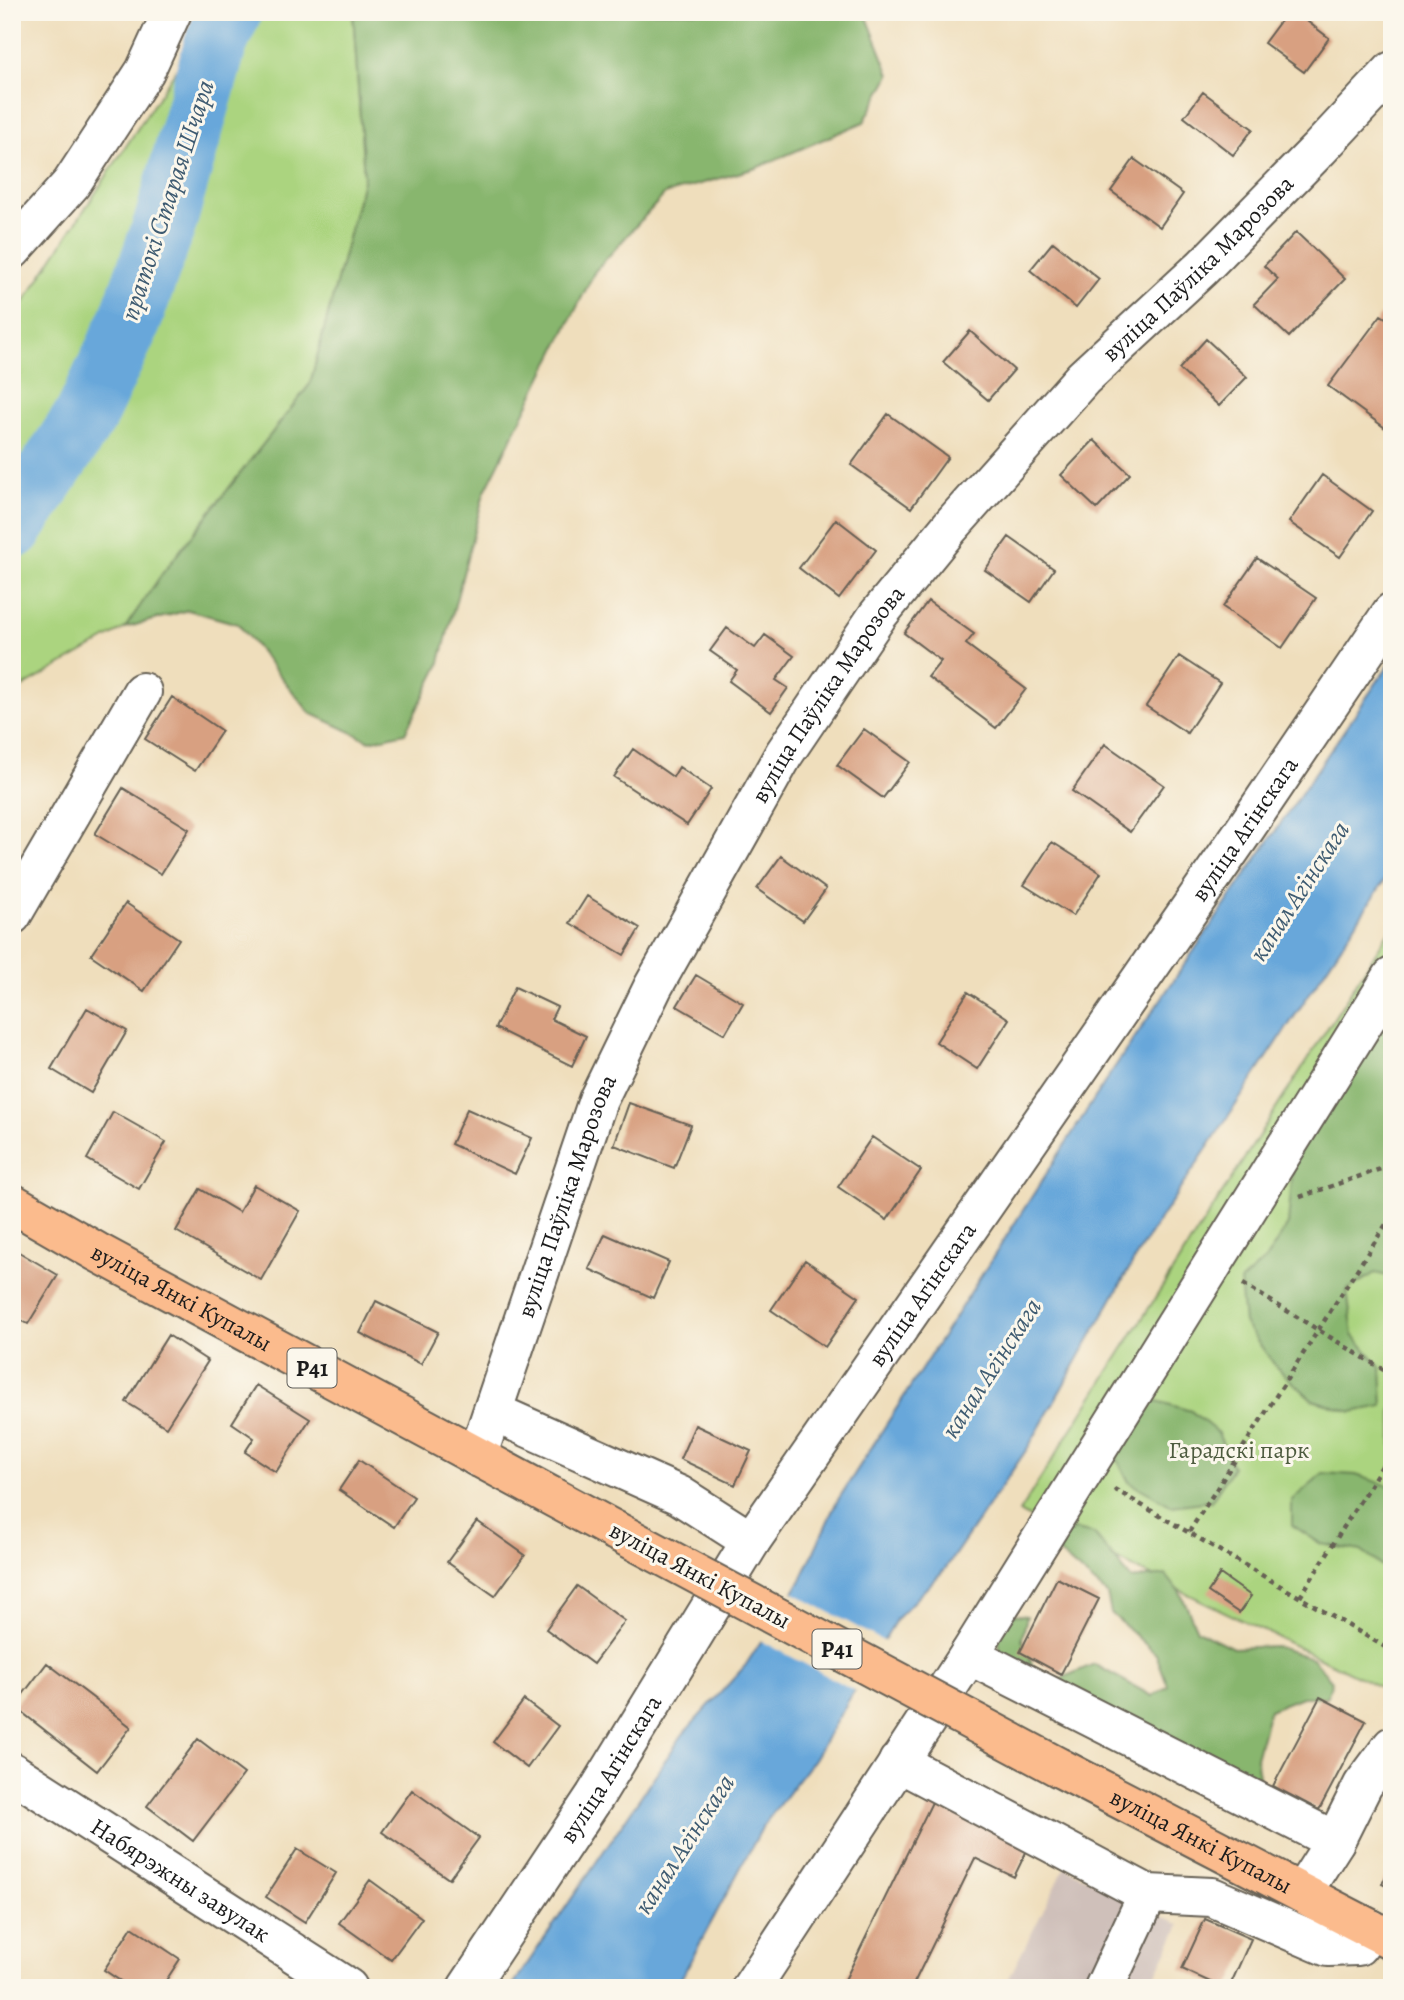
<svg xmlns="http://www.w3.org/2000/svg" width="1404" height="2000" viewBox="0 0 1404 2000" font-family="Alegreya,serif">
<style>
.industrial{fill:#cfc0ba}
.green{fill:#abd47f;stroke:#64784e;stroke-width:2}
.forest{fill:#88b66e;stroke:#526945;stroke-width:2}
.water{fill:#67a7da;stroke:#42627b;stroke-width:2}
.pier{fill:#efdebc}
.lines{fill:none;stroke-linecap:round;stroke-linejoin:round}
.river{stroke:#67a7da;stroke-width:63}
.building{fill:#d8a081}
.minor-casing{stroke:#666054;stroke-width:42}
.major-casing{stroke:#666054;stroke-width:42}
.path{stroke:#666054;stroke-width:4.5;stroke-dasharray:5 5;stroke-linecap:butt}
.minor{stroke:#fff;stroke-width:38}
.major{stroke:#fbbb8d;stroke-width:38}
.major-bridge-casing{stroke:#666054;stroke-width:42;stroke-linecap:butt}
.major-bridge{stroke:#fbbb8d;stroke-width:38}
.labels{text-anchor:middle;stroke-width:6;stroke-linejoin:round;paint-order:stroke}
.shield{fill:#fbf7ec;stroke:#5f5e5a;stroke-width:2}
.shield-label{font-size:23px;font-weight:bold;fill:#1c1c1c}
.street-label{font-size:24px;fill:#1c1c1c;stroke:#fbf7ec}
.park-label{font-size:24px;fill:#4e5c3f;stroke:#fbf7ec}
.water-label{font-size:26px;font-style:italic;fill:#3e5b71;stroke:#fbf7ec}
</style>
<rect width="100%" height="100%" fill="#fbf7ec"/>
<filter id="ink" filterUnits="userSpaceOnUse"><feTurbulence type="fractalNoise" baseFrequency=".0143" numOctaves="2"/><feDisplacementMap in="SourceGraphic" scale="14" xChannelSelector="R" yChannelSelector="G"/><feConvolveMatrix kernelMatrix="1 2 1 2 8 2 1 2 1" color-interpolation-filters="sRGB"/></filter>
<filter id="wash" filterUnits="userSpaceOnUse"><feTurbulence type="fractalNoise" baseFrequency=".00686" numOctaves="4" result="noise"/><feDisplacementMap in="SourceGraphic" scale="28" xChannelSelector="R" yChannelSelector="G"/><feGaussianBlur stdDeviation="1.57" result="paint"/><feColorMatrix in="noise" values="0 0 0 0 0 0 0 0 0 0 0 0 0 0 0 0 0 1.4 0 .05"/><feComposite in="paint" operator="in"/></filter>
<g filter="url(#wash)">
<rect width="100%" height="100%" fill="#efdebc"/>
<path class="industrial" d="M1065 1867 1180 1925 1149 1988H1004Z"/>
<path class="green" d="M240 12H353L364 177 310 384 162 574 125 628 12 693V315L22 305 208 21Z
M1392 927V1693L1019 1512Z"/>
<path class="forest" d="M353 12H865L890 75 864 122 756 168 665 194 595 271 484 493 439 666 405 733 370 741 310 713 238 624 188 610 125 628 162 574 310 384 364 177Z
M1392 1001V1277L1375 1273 1347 1290 1353 1335 1381 1367 1383 1406 1352 1412 1313 1400 1277 1368 1244 1323 1240 1282 1266 1259 1288 1224 1295 1144Z
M1157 1401 1191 1411 1218 1433 1233 1467 1211 1501 1172 1506 1129 1482 1115 1455 1132 1408Z
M1323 1473 1356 1475 1392 1487V1573L1361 1551 1321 1544 1292 1525V1500Z
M1076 1530 1094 1534 1131 1579 1166 1575 1181 1594 1197 1630 1233 1648 1275 1646 1312 1658 1332 1681 1327 1697H1302L1269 1710 1256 1758 1262 1793 1001 1656 998 1636 1014 1614 1027 1616 1022 1639 1035 1672 1060 1679 1094 1664 1152 1696 1168 1686 1156 1654 1111 1613 1107 1594 1051 1546V1534Z"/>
<path class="water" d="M1392 660V869L1141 1248 1029 1446 945 1569 897 1618 814 1759 763 1826 676 1988H511L683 1734 745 1666 801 1580 836 1503 1112 1071Z"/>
<path class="pier" d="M790 1591 887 1643 857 1692 758 1639Z"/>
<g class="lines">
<path class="river" d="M12 528 86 415 130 321 166 220 216 43 230 12"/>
</g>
<g id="blocks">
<path class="building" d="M1287 12H1295L1329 38 1304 72 1264 43Z
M1203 92 1253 129 1233 155 1184 117Z
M1134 159 1183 194 1160 227 1111 191Z
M1296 232 1345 279 1289 337 1254 304 1278 279 1264 266Z
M1053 242 1099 279 1076 308 1030 270Z
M1381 315 1392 322V433L1328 386Z
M970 331 1014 370 988 400 943 362Z
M1206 339 1247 377 1219 406 1179 369Z
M888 414 948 457 911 508 851 465Z
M1094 440 1130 474 1097 509 1061 475Z
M1322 475 1372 511 1340 557 1289 522Z
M836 519 876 550 839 599 799 568Z
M1009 537 1054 569 1031 602 985 570Z
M1257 558 1316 598 1282 648 1223 607Z
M928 601 974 634 966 644 1026 689 996 728 928 677 941 661 904 633Z
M727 628 755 648 765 635 794 656 776 680 788 688 771 712 729 681 737 670 710 651Z
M1179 656 1220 683 1187 733 1146 706Z
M172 697 222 731 195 771 145 739Z
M864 729 910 762 883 798 837 765Z
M1105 744 1164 785 1130 832 1072 791Z
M633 749 673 777 679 767 711 789 687 825 614 777Z
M123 788 189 829 161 874 95 834Z
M1052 842 1101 873 1073 916 1024 885Z
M781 856 826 889 803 921 757 889Z
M587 896 640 928 624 955 570 923Z
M126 903 179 939 144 991 91 955Z
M696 975 743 1003 725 1034 677 1006Z
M515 987 557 1007 551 1019 586 1036 572 1066 495 1028Z
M968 992 1009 1019 977 1069 936 1042Z
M87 1008 127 1031 91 1093 51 1069Z
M629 1103 691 1125 674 1168 614 1145Z
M467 1109 532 1138 515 1174 451 1144Z
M113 1112 166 1142 139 1189 87 1159Z
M872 1137 921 1170 887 1220 838 1187Z
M254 1185 300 1211 261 1280 176 1231 200 1189 239 1212Z
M605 1234 669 1262 653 1298 589 1269Z
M12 1248 58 1275 28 1324 12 1315Z
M805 1260 859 1297 825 1347 771 1310Z
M376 1301 438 1332 421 1364 360 1333Z
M168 1335 208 1361 166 1427 126 1402Z
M256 1385 310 1419 276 1472 245 1452 254 1438 232 1423Z
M695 1425 751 1451 735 1485 680 1459Z
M359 1460 414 1497 394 1527 339 1490Z
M477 1521 525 1555 495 1596 447 1562Z
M1220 1574 1251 1596 1239 1613 1208 1592Z
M1057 1578 1099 1599 1061 1674 1020 1652Z
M577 1586 625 1621 593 1664 546 1629Z
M47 1663 131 1727 97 1771 14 1706Z
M1320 1697 1366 1721 1319 1810 1273 1786Z
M524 1700 558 1726 527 1768 493 1742Z
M198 1739 244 1774 193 1841 147 1806Z
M412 1790 479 1838 449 1879 382 1832Z
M934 1798 1029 1846 1014 1877 975 1858 914 1983 924 1988H841Z
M297 1849 336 1873 305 1922 266 1897Z
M1392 1864V1889L1382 1884Z
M370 1880 422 1918 391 1960 339 1923Z
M1205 1919 1251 1939 1229 1988H1223L1182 1969Z
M132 1927 180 1959 161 1988H131L104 1970Z"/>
</g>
</g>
<g filter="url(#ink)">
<use href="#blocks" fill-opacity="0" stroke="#666054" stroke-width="2"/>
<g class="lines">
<defs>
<g id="minor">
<path d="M12 250 71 184 145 71 172 12"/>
<path d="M12 915 142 692"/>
<path d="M493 1412 679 1495 751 1541"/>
<path id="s1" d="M477 1457 598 1100 653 987 784 754 878 615 950 527 1083 378 1202 268 1320 148 1392 71"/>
<path d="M969 1655 1335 1841"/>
<path d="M898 1762 1148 1894 1212 1897 1328 1947 1358 1946 1371 1929"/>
<path id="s2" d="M12 1772 348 1988"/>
<path d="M1302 1893 1335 1841 1363 1785 1392 1746"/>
<path id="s3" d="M467 1988 595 1796 751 1541 1245 829 1392 612"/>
<path d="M751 1988 969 1655 1392 977"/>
<path d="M1104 1988 1148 1894"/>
</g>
<g id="major">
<path id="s4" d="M12 1203 97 1252 614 1530"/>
<path id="s5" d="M1060 1768 1392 1940"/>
</g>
</defs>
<use href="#minor" class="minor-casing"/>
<use href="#major" class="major-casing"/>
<path class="path" d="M1300 1197 1392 1165
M1243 1284 1392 1375
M1114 1489 1392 1651
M1189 1532 1392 1215
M1300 1597 1392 1450"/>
<use href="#minor" class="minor"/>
<use href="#major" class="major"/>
<defs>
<path id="major-bridge" d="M614 1530 1060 1768"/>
</defs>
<use href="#major-bridge" class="major-bridge-casing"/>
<use href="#major-bridge" class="major-bridge"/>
</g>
</g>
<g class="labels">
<g class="shield">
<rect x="287.5" y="1348.5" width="49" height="39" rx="5"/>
<rect x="812.5" y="1629.5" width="49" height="39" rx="5"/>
</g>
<g class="shield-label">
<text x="312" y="1376">Р41</text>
<text x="837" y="1657">Р41</text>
</g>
<g class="street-label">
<text dy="8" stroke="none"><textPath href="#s1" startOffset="1410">вуліца Паўліка Марозова</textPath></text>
<text dy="8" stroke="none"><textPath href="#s1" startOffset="844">вуліца Паўліка Марозова</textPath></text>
<text dy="8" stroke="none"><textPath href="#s3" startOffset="1396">вуліца Агінскага</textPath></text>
<text dy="8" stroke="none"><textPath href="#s1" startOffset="276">вуліца Паўліка Марозова</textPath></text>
<text dy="8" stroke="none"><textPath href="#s3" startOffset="830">вуліца Агінскага</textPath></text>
<text dy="8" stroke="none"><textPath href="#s4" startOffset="194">вуліца Янкі Купалы</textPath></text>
<text transform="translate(700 1575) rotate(28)" y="8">вуліца Янкі Купалы</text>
<text dy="8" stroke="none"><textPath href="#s3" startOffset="262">вуліца Агінскага</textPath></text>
<text dy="8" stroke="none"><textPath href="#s5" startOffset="159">вуліца Янкі Купалы</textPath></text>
<text dy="8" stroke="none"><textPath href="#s2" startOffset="200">Набярэжны завулак</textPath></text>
</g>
<g class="park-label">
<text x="1239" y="1458">Гарадскі парк</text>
</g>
<g class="water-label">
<text transform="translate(167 200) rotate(-72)" y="9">пратокі Старая Шчара</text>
<text transform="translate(1299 891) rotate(-57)" y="9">канал Агінскага</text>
<text transform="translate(991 1368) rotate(-57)" y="9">канал Агінскага</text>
<text transform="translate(684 1844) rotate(-57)" y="9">канал Агінскага</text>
</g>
</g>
<rect width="1404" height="2000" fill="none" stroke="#fbf7ec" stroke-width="42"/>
</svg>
